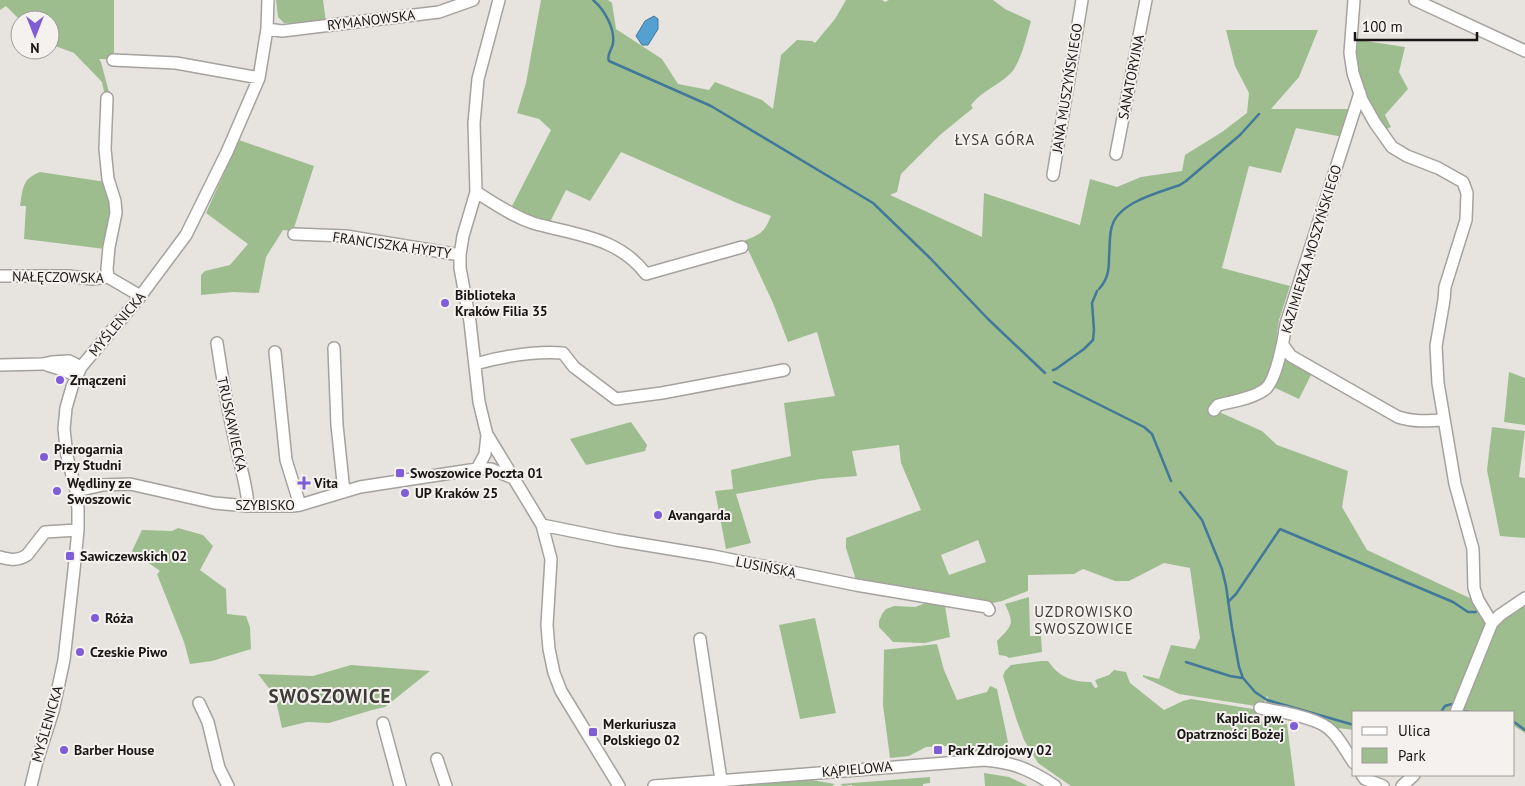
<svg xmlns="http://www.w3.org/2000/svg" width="1525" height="786" viewBox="0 0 1525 786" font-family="'PT Sans',sans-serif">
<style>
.green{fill:#9dbd8f;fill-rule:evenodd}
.water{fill:#54a1d1;stroke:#427899}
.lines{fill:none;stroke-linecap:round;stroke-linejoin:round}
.stream{stroke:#427899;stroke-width:2.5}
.minor-casing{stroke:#a5a29e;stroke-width:14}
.minor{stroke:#fff;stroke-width:11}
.poi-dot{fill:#7f5dd7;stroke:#f5f1ee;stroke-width:2}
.labels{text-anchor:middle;stroke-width:4;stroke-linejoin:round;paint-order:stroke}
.street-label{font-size:14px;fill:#181716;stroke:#f5f1ee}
.poi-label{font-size:14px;font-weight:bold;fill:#181716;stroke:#f5f1ee;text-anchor:start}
.neighbourhood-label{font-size:15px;letter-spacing:1px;fill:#3e3c39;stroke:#f5f1ee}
.district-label{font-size:19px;font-weight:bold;letter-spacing:1px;fill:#3e3c39;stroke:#f5f1ee}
</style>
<rect width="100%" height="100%" fill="#e7e4e0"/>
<path class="green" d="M0 0H114V59H99L101 62 110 96 105 97 102 82 74 53 50 44V20H20V24L18 18 6 6 0 10Z
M276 0H323L326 22 284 23 278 17Z
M541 0H608L612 3 616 29 662 59 678 84 709 90 715 82 762 100 773 109 781 55 797 40 812 41 815 43 835 19 846 0H882L885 2 889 0H993L1005 9 1031 21C1027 35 1021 62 1011 73 999 85 983 90 971 105L973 108 940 135 901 174 897 192 890 195 982 237 984 193 1080 225 1090 179 1117 187 1141 177 1182 171 1185 155 1222 132 1247 113 1249 93 1235 66 1226 30H1318L1299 77 1271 109H1351L1343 137 1296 128 1281 173 1249 166 1222 268 1290 286 1279 320 1275 350 1313 371 1299 399 1271 386C1262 408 1239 405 1219 412L1262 431 1277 445 1348 471 1342 507 1367 550 1474 600 1486 622 1459 693 1455 698 1450 712H1354V730L1329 727 1264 707 1268 697 1267 696 1262 707 1179 694 1143 677V675L1159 679 1171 645 1195 649 1200 638 1190 568 1164 563 1129 581H1115L1083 569 1074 574 1028 575V591L1002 601 988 604 856 580 846 548V538L921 510 901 463 899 445 852 451 857 476 820 479 736 494 751 543 726 549 715 491 733 489 731 470 791 456 784 403 835 396 817 332 788 342 773 303 744 241C761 234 764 233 771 216L737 203 621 152 590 201 566 190 549 224 510 210 551 130 539 119 517 113 526 83ZM978 540 986 562 949 575 941 555Z
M1353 39 1405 47 1399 72 1408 89 1385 115 1391 127 1384 130 1360 84Z
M239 140 314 166 293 231 283 230 266 257 259 293 233 292 201 295V275L205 271 230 265 248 244 206 213Z
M40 172 106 182 113 212 105 249 24 239 26 206H20C23 188 22 179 40 172Z
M1509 372 1525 378V425L1504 422Z
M631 422 647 445 645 451 586 465 570 439Z
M1492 427 1525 431 1519 477 1525 478V538L1500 536 1487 470Z
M178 528 203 535 213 546 200 570 226 589 227 614 246 616 250 627 251 649 212 661 190 664 184 642 157 574 160 571 132 551 142 530 172 531Z
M1029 597 1030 636H1041L1042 652 1009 658 1006 656 999 655 997 641C1012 625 1015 625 1005 604Z
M1525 601V733L1514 726V712H1458L1494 626Z
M926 603 945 606 950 637 925 643 893 642 879 627V621L882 614 886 609 894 606 915 607Z
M815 618 836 713 800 719 779 625Z
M937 644 944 670 957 700 987 692 990 686 997 689 1008 742 997 750 970 752 947 746 926 747 909 756 890 758 883 705 884 650H882Z
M1041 661H1048C1059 677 1072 682 1091 682L1095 688 1098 687 1095 680 1109 675 1114 670 1126 672 1130 683 1164 710 1183 701 1191 699 1259 710 1258 721 1287 724 1295 786H1071L1038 763 1024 740 1016 718 1003 676 1005 671 1011 665Z
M351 665 430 671 385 707 372 710 329 723 307 722 282 728 275 696 258 674 313 676Z
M984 773 1009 777 1028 786H985Z
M930 777V783L923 784V786H852V785L843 786 840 784Z
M811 780 835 784 832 786H736Z"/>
<path class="water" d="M654 16 658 19V29L648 45H642L636 36 645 21Z"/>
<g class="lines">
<path class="stream" d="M593 0C604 9 615 28 613 43 612 50 606 55 609 61L711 106 873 203 930 258 988 319 1045 373
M1099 289C1108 279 1109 270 1109 257 1110 247 1109 235 1112 226 1119 202 1158 193 1180 185L1186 181 1240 135 1259 114
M1053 370 1056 369 1084 349 1093 340 1094 330 1092 303 1097 291
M1054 382 1144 427 1152 434 1171 481
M1180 492 1202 520 1222 569 1226 586 1232 628 1239 667 1243 678 1255 692 1267 700 1354 725
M1228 602 1236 594 1280 529 1453 602 1468 612H1476
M1186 662 1230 676 1242 678
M1462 711 1469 712
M1441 712 1445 706 1452 704
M1514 722 1525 730"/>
<defs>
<path id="minor" d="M1354 0 1350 53 1353 73 1362 100 1375 123 1392 147 1407 156 1438 168 1463 182 1467 193 1466 220 1445 287 1444 300 1436 346 1438 383 1455 484 1473 549 1474 588 1478 600 1492 623 1456 712
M1415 0 1525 51
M267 29 282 31 439 12 473 0
M113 60 176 63 259 78
M107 98 105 149 108 179 115 201 116 213 109 247 107 269 108 277
M1116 154 1146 0
M1053 175 1082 0
M476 192C494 203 512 216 533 223 574 235 617 236 646 274L742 247
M294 234 346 236 460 255
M0 276H69L92 279 108 277 137 294 139 298
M217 343C222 377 228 411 236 446 240 466 247 485 248 506
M1283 345 1291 356 1398 417C1413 422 1428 421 1444 420
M334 348 337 425 344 492
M275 352 286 460 300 505
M475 364C504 356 532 351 563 353L574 367 616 399 662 393 784 370
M0 365 43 364 52 362 69 361 81 367
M47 365 66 371 76 376
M1214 410 1218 405C1233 401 1251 399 1264 390 1276 383 1284 338 1286 324L1360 93
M488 436 542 525 551 559 547 625 549 649 554 673 561 691 619 786
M477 469 485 454 487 435 479 402 470 322 460 268V255L463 236 476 192 474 123 478 79 499 0
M76 491 103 485 130 484 214 503 248 506H293L300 505 360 487 477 469H491L513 478
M542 525 616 540 713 556 856 585 987 607 989 610
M0 557C10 560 18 561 27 555L45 532 78 530
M1492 623 1500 615 1525 598
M700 639 721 780 726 784
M199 703 208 722 219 768 228 786
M1260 708C1278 711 1314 717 1328 728 1339 736 1346 752 1354 763
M383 723 400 786
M437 759 446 786
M1362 775 1365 779 1383 786
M31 786 37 761 53 711 64 660 74 570 78 530V509L76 491 67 456 64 429 66 408 72 387 81 367 139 298 186 235 227 152 259 78 267 29 268 0
M654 786 984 760C1013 762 1031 770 1055 786
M1402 786 1414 775"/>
</defs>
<use href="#minor" class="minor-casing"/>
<use href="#minor" class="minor"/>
</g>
<g class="poi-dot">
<circle cx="445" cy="303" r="5"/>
<circle cx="60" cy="380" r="5"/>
<circle cx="44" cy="457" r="5"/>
<rect x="395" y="468" width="10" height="10" rx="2.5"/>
<path d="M301.5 475.5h5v5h5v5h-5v5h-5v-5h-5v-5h5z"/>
<circle cx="57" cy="491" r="5"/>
<circle cx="405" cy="493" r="5"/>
<circle cx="658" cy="515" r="5"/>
<rect x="65" y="551" width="10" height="10" rx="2.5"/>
<circle cx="95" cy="618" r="5"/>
<circle cx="80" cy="652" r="5"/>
<circle cx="1294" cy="726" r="5"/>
<rect x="588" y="727" width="10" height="10" rx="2.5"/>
<circle cx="64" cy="750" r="5"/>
<rect x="933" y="745" width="10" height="10" rx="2.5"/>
</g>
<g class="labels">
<g class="street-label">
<text transform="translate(371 20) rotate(-7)" y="5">RYMANOWSKA</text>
<text transform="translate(1131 77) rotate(-79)" y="5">SANATORYJNA</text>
<text transform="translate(1067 88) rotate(-81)" y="5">JANA MUSZYŃSKIEGO</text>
<text transform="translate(392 245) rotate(8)" y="5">FRANCISZKA HYPTY</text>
<text transform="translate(1311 249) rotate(-73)" y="5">KAZIMIERZA MOSZYŃSKIEGO</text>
<text transform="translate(58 277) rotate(1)" y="5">NAŁĘCZOWSKA</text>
<text transform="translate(117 324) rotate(-50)" y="5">MYŚLENICKA</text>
<text transform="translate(232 424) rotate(78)" y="5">TRUSKAWIECKA</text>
<text x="265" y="510">SZYBISKO</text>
<text transform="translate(766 567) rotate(11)" y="5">LUSIŃSKA</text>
<text transform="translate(47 724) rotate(-74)" y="5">MYŚLENICKA</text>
<text transform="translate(857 769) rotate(-5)" y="5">KĄPIELOWA</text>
</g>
<g class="poi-label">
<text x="455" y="300">Biblioteka<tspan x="455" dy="16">Kraków Filia 35</tspan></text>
<text x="70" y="385">Zmączeni</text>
<text x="54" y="454">Pierogarnia<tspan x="54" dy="16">Przy Studni</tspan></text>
<text x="410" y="478">Swoszowice Poczta 01</text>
<text x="67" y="488">Wędliny ze<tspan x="67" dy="16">Swoszowic</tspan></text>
<text x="314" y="488">Vita</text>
<text x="415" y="498">UP Kraków 25</text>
<text x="668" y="520">Avangarda</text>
<text x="80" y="561">Sawiczewskich 02</text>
<text x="105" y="623">Róża</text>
<text x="90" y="657">Czeskie Piwo</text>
<text x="1284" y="723" text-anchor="end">Kaplica pw.<tspan x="1284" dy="16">Opatrzności Bożej</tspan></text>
<text x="603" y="729">Merkuriusza<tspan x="603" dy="16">Polskiego 02</tspan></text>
<text x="74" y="755">Barber House</text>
<text x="948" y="755">Park Zdrojowy 02</text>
</g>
<g class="neighbourhood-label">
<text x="995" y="145">ŁYSA GÓRA</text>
<text x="1084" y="617">UZDROWISKO<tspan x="1084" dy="17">SWOSZOWICE</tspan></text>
</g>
<g class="district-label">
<text x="330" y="703">SWOSZOWICE</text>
</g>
</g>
<rect x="1352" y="711" width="162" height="65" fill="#f5f1ee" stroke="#9d9a98"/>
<rect x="1362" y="727" width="25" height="8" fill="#ffffff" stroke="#9d9a98"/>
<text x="1398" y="736" font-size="15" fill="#181716">Ulica</text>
<rect x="1362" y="748" width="25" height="15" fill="#9dbd8f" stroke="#9d9a98"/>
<text x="1398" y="761" font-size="15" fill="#181716">Park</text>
<g transform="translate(35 35) rotate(180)"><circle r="24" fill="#f5f1ee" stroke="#9d9a98"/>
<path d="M0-4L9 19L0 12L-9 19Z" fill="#7f5dd7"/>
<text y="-8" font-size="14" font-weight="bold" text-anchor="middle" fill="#181716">N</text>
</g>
<path d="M1355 32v8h122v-8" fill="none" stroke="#181716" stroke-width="2.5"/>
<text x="1362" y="32" font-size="15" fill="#181716" stroke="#f5f1ee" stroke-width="4" paint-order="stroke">100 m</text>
</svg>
